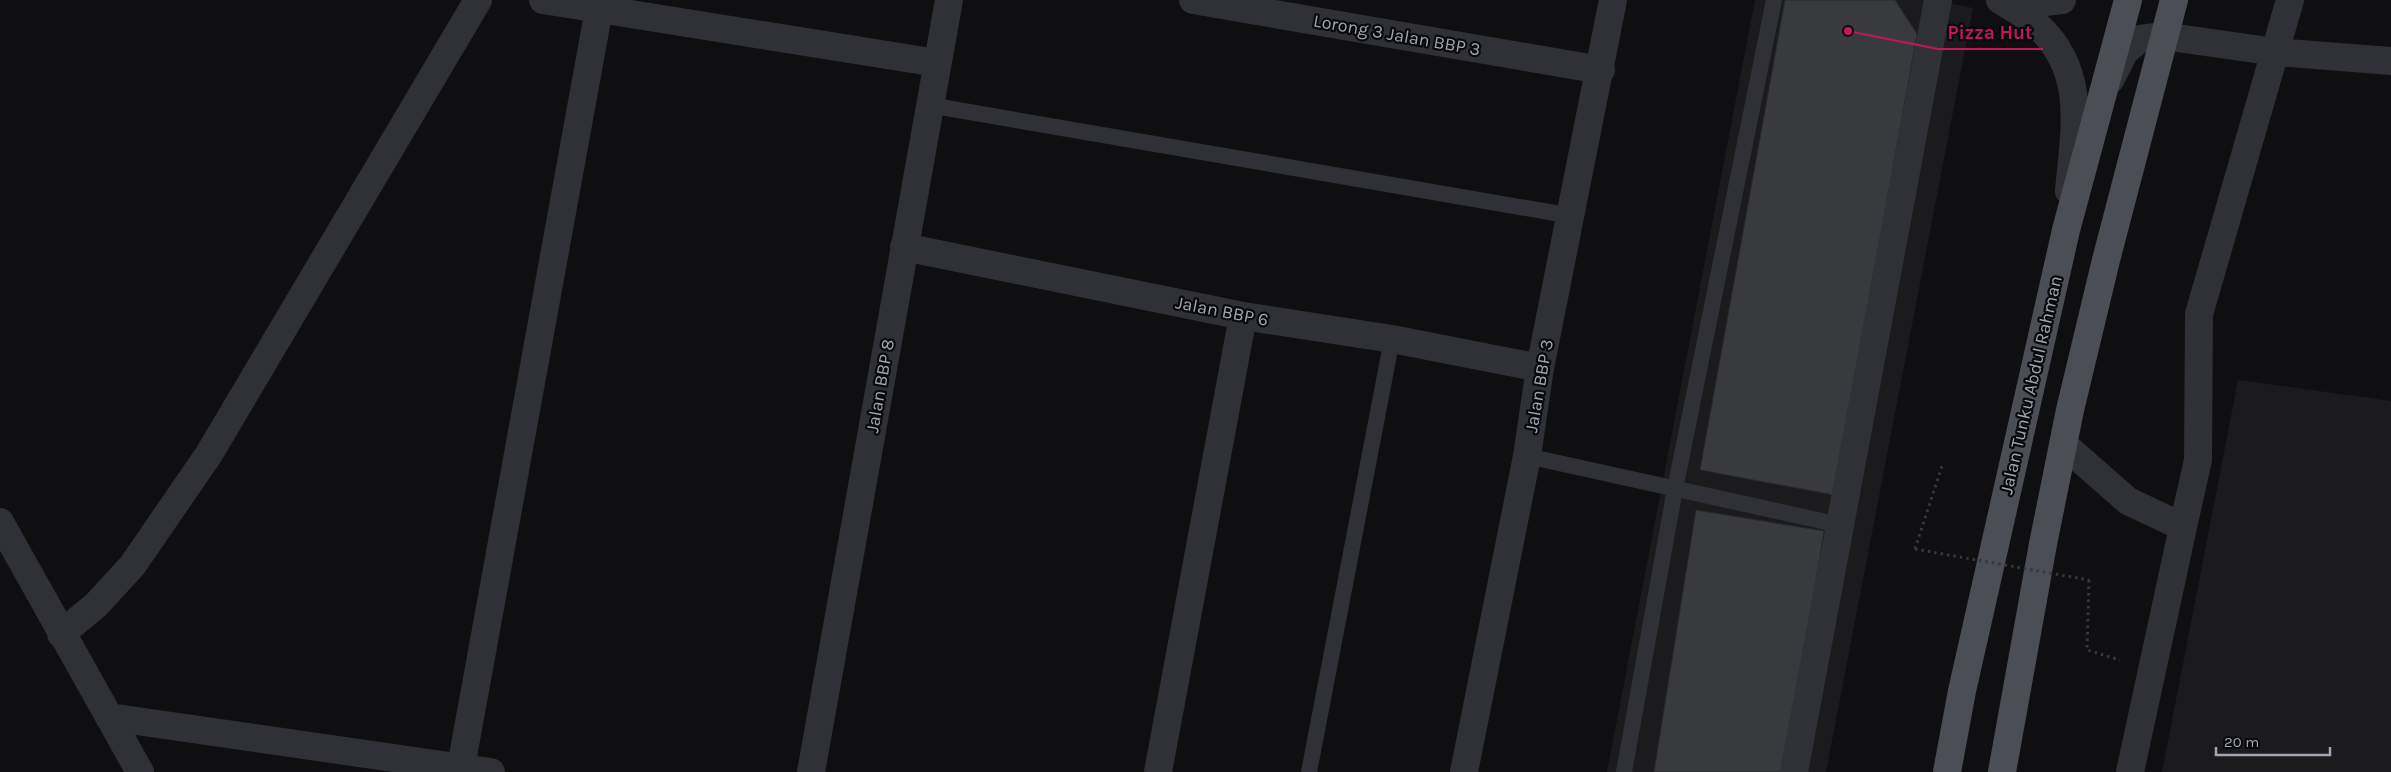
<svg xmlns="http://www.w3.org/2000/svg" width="2391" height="772" viewBox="0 0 2391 772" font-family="Karla,sans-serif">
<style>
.built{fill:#1b1b1e}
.building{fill:#393a3e;stroke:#29292d}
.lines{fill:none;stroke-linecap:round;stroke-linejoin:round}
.path{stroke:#36383d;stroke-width:3;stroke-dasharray:2.5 4;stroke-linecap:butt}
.service{stroke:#303136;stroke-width:16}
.minor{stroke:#303136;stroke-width:28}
.primary{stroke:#4c4e55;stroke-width:28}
.path-bridge{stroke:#36383d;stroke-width:3;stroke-dasharray:2.5 4;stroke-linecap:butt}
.labels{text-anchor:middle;stroke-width:4.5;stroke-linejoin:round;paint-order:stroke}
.street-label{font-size:18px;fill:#a0a6b2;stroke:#0a0a0c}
.leader{fill:none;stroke:#c2185b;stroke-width:2}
.callout-dot{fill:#c2185b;stroke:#0a0a0c;stroke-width:2}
.callout-label{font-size:19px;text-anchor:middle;font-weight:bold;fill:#c2185b;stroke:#0a0a0c;stroke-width:4.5;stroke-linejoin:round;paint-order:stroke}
</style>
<rect width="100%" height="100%" fill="#0f0f11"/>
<path class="built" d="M1755 0H1932L1973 8 1826 772H1607Z
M2238 380 2391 401V772H2162Z"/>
<path class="building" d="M1785 0H1895L1917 34 1834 495 1700 470Z
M1696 510 1824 531 1785 772H1654Z"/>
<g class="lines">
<path class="path" d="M1915 549 1942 466
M2089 580 2087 650 2120 660"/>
<path class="service" d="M929 105 1572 216
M1527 456 1840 525
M1309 772 1392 339
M1624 772 1675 489 1774 0"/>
<path class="minor" d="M543 0 937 63
M1193 0 1601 70
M2000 0C2013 8 2028 16 2038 26 2088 72 2074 131 2069 191
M2027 0 2045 2 2062 0
M2110 80 2125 51 2140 39 2163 36 2276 52 2391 61
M904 247 1243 316 1392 339 1540 368
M2063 444 2128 501 2183 527 2130 772
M0 522 140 772
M2183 527 2198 460 2199 314 2290 0
M61 634 96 605 132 566 209 454 478 0
M109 717 491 772
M461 767 599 9
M811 772 949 0
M1158 772 1243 316
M1464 772 1527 456 1540 368 1613 0
M1794 772 1938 0"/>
<path class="primary" d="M1947 772 1962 691 2066 230 2128 0
M2002 772 2043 544 2070 410 2106 260 2174 0"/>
<path class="path-bridge" d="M1915 549 2089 580"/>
</g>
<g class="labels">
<g class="street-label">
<text transform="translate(1397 35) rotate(10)" y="6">Lorong 3 Jalan BBP 3</text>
<text transform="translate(1222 311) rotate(11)" y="6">Jalan BBP 6</text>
<text transform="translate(2031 385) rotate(-77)" y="6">Jalan Tunku Abdul Rahman</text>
<text transform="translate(880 386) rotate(-80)" y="6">Jalan BBP 8</text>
<text transform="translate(1539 386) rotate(-80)" y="6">Jalan BBP 3</text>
</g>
</g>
<path class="leader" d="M1848 31L1938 49H2043"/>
<circle class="callout-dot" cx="1848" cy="31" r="5"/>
<g class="callout-label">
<text x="1990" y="39">Pizza Hut</text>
</g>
<path d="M2216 747v8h114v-8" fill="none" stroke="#a0a6b2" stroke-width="2.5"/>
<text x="2224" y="747" font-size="15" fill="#a0a6b2" stroke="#0a0a0c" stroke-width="4" paint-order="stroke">20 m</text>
</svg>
